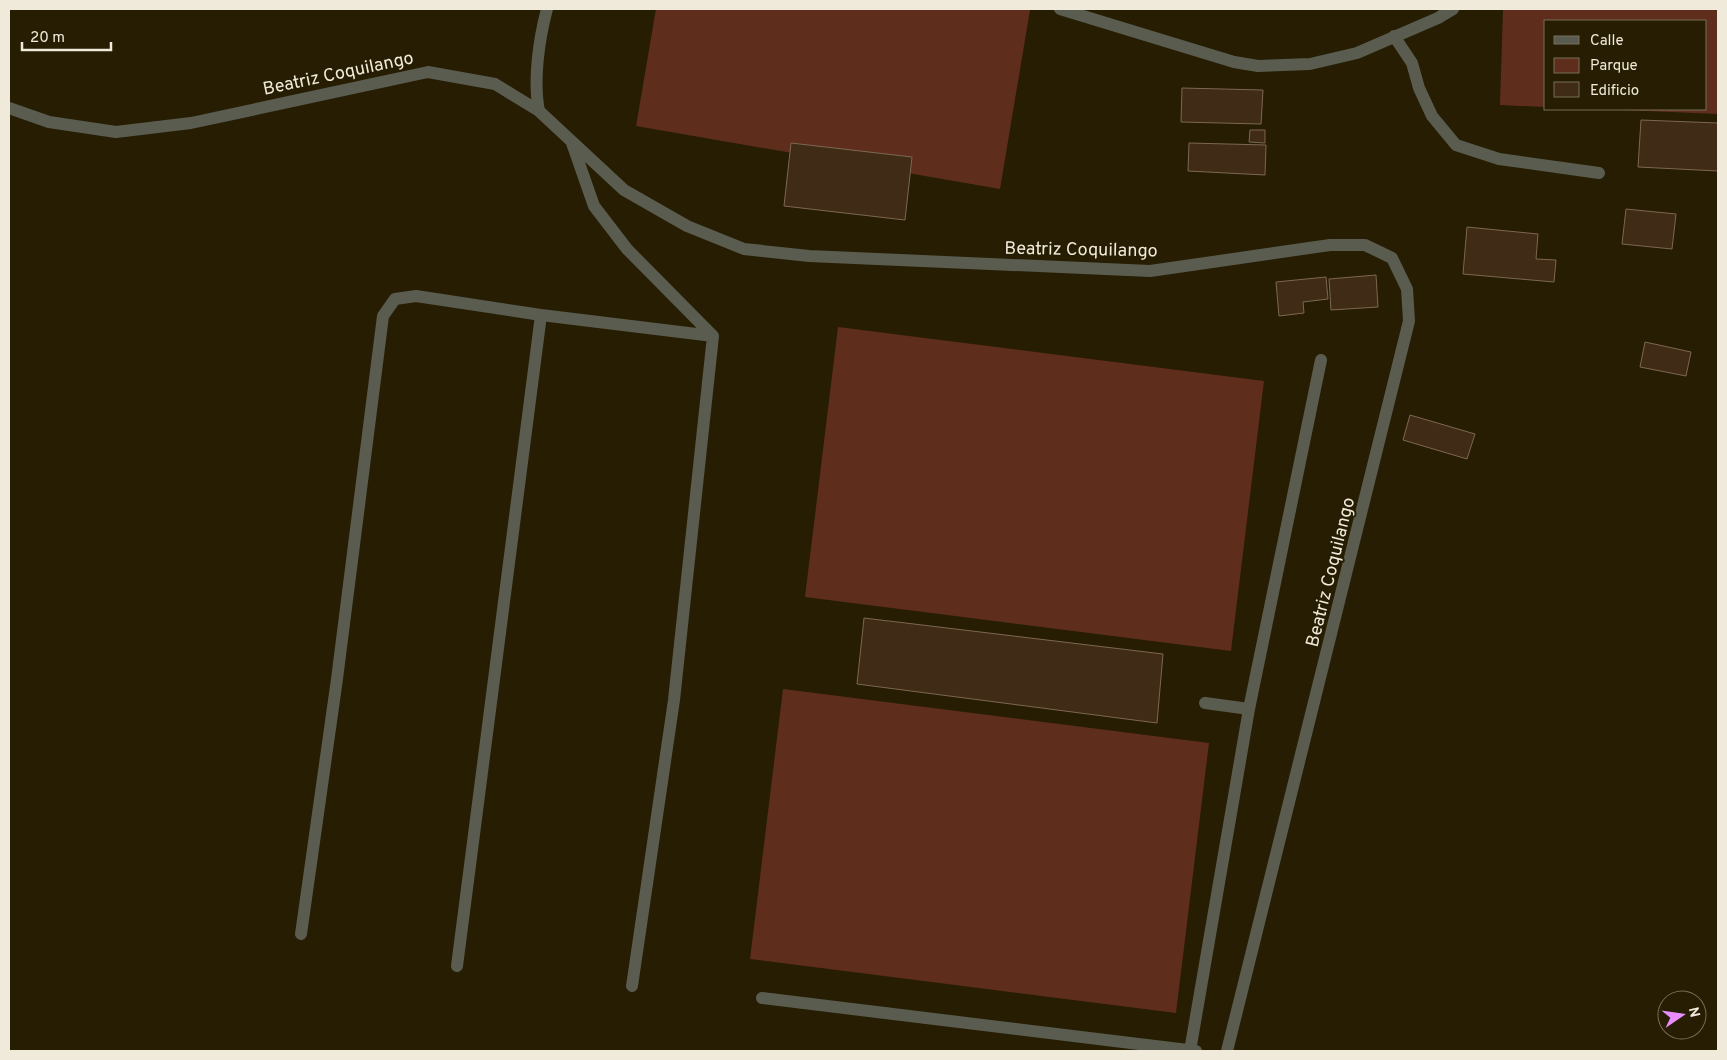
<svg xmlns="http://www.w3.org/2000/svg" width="1727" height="1060" viewBox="0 0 1727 1060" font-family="Overpass,sans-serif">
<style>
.green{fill:#5f2d1c}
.building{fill:#3f2b16;stroke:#7e6750}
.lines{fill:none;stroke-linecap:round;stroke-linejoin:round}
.minor{stroke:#595c4f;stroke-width:12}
.labels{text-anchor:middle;stroke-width:4;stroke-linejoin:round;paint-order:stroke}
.street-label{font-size:18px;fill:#f0eada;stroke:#261d02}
</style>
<rect width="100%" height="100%" fill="#261d02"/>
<path class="green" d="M656 9 1030 10 1000 189 636 126Z
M1503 9H1718V114L1598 109H1706V21H1546V107L1500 105Z
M838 327 1264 381 1231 651 805 597Z
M783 689 1209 743 1176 1013 750 959Z"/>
<path class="building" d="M1182 88 1263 90 1261 124 1181 122Z
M1641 120 1718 123V171L1638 167Z
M1250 130H1265V143L1249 142Z
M791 143 912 157 905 220 784 206Z
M1189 143 1266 145 1265 175 1188 171Z
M1626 209 1676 214 1672 249 1622 244Z
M1467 227 1538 234 1536 259 1556 260 1554 282 1463 274Z
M1376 275 1378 307 1331 310 1329 279Z
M1326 277 1328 299 1303 302 1304 313 1279 316 1276 282Z
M1645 342 1691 352 1686 376 1640 367Z
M1410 415 1475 434 1467 459 1403 440Z
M864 618 1163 654 1157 723 857 684Z"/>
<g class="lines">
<path class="minor" d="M1060 9 1234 62 1258 66 1310 64 1357 53 1438 18 1453 9
M1394 36 1412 63 1419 88 1432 116 1456 145 1499 159 1599 173
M9 108 49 122 116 132 191 123 428 72 495 84 539 111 624 190 687 226 744 249 809 256 1150 271 1330 245H1365L1392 258 1407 289 1409 321 1227 1051
M539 111C533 80 539 39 547 9
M572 143 594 206 627 249 713 336 674 700 632 986
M1249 709 1321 360
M301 934 337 679 383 316 395 299 416 296 541 315 713 336
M457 966 541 315
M762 998 1196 1051
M1190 1051 1249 709 1205 703"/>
</g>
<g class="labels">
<g class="street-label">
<text transform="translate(338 73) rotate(-12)" y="6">Beatriz Coquilango</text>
<text transform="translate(1081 249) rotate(1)" y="6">Beatriz Coquilango</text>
<text transform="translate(1330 572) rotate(-76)" y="6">Beatriz Coquilango</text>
</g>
</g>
<rect width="1727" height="1060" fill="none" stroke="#f0eada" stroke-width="20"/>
<rect x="1544" y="20" width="162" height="90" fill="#261d02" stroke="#776f58"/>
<rect x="1554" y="36" width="25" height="8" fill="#595c4f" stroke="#776f58"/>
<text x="1590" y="45" font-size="15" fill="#f0eada">Calle</text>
<rect x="1554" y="58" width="25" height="15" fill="#5f2d1c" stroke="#776f58"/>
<text x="1590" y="70" font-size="15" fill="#f0eada">Parque</text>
<rect x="1554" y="82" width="25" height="15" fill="#3f2b16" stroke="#776f58"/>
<text x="1590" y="95" font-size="15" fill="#f0eada">Edificio</text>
<g transform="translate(1682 1015) rotate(77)"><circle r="24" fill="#261d02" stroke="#776f58"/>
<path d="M0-4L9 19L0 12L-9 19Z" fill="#e98dfe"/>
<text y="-8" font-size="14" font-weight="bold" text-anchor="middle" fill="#f0eada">N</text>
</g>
<path d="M22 42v8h89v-8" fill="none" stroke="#f0eada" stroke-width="2.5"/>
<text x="30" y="42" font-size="15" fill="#f0eada" stroke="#261d02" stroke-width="4" paint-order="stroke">20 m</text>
</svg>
